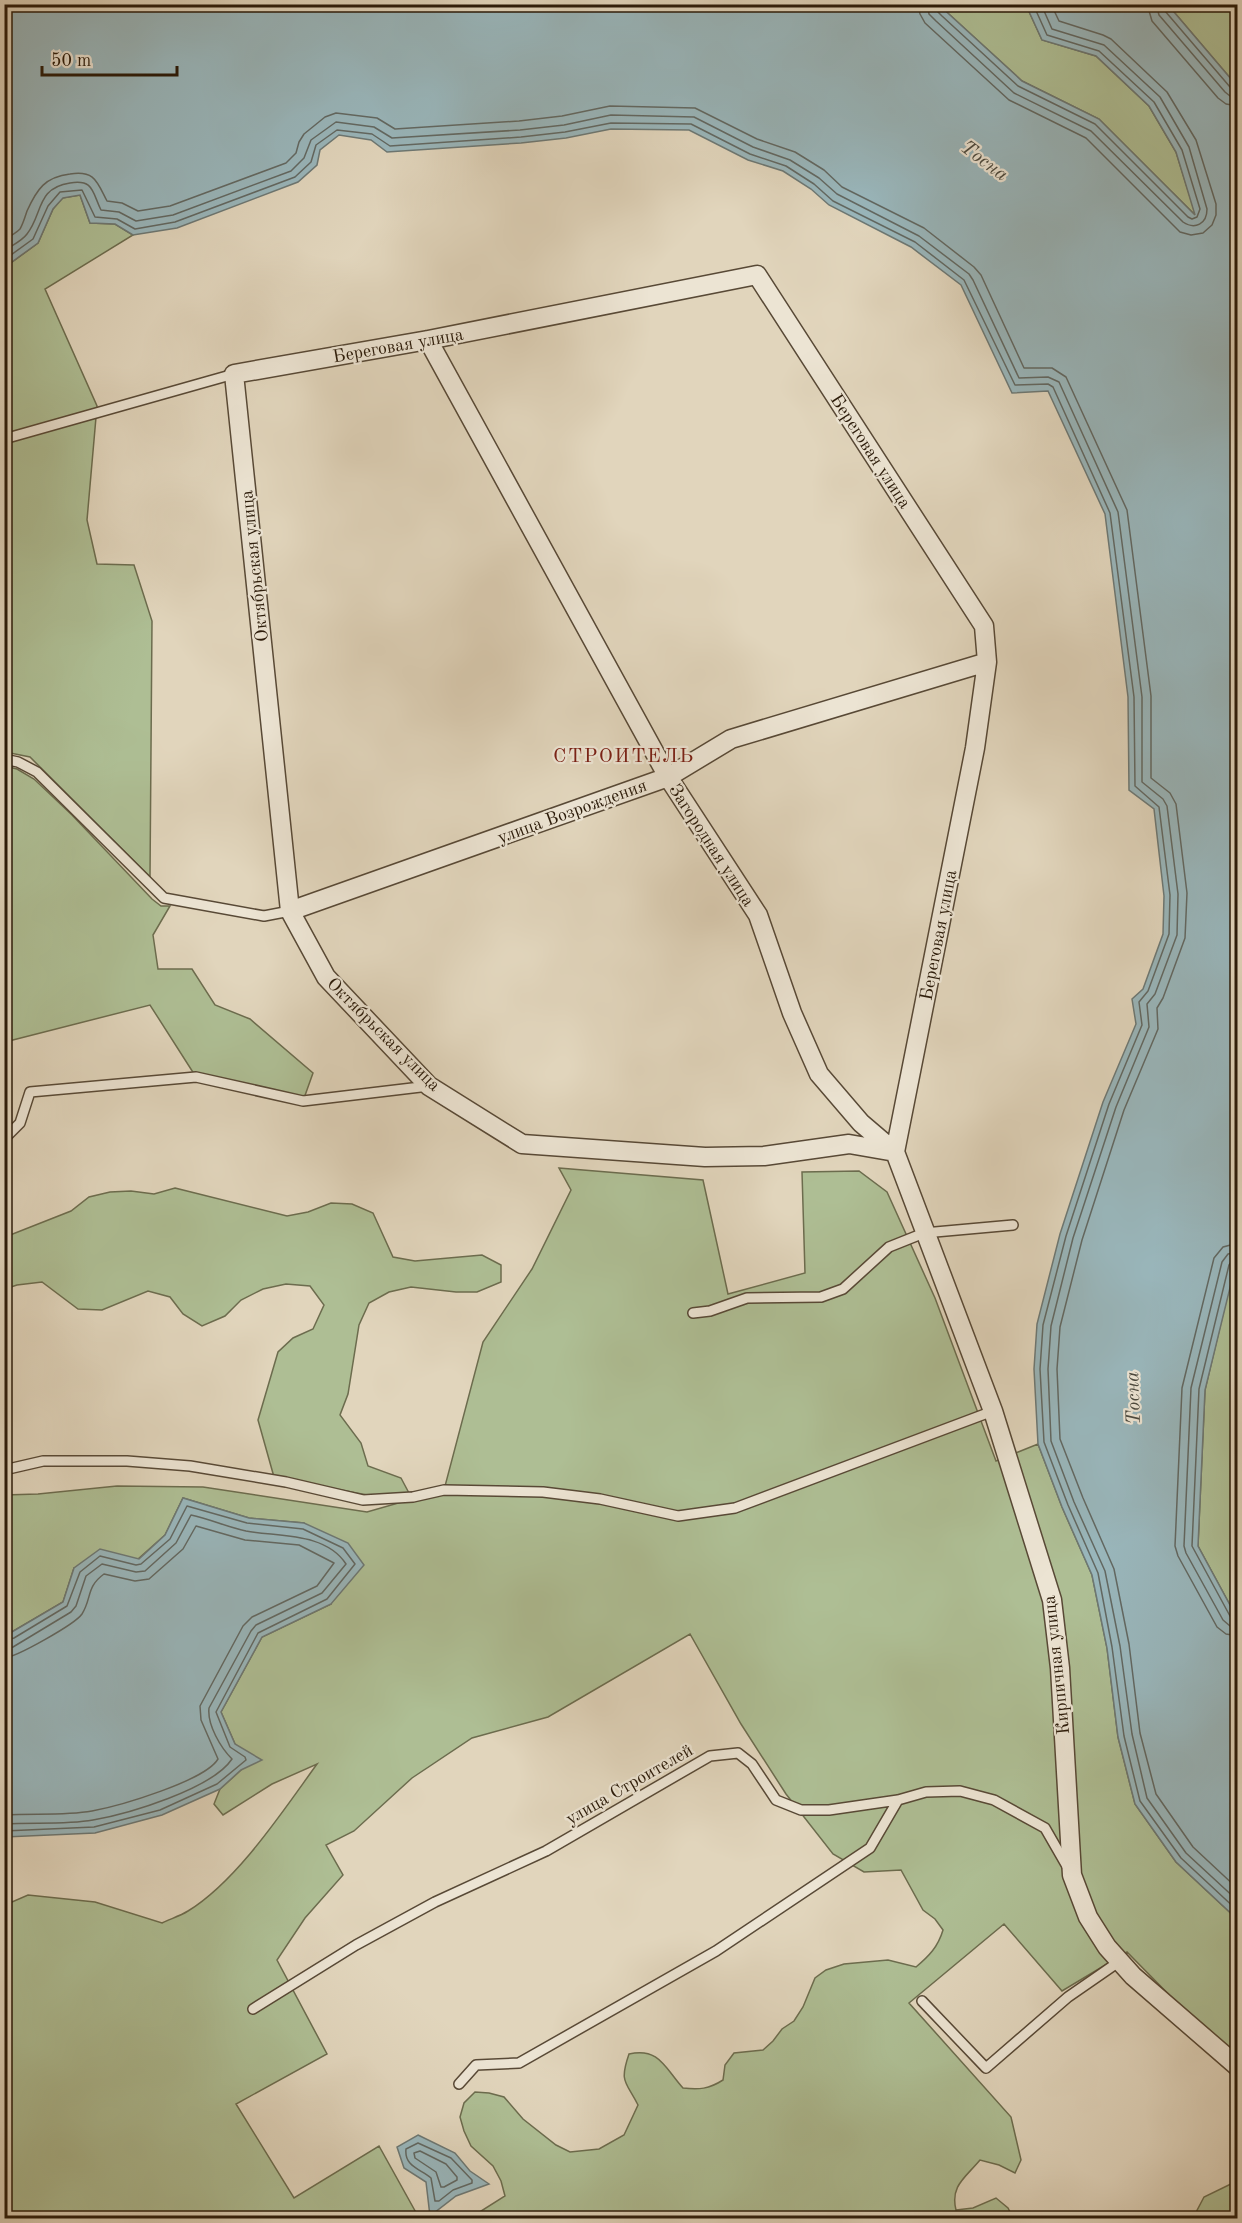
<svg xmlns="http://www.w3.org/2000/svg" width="1242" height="2223" viewBox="0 0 1242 2223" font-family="'Old Standard TT',serif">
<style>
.green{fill:#aebe94;stroke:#6c6c4e;stroke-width:1.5}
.water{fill:#99b6bb;stroke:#6d7874;stroke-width:1.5}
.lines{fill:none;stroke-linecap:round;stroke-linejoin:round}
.shore{stroke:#626862;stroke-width:1.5}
.service-casing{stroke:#584936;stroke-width:12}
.minor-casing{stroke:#584936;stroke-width:21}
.service{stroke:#ece4d3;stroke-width:9}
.minor{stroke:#ece4d3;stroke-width:18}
.labels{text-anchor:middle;stroke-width:4.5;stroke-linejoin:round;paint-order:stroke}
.street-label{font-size:18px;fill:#2a1a09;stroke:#ece4d3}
.water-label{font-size:20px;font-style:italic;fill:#4b493e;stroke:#ece4d3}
.neighbourhood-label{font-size:20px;letter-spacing:1.5px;fill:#7a1f14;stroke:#ece4d3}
</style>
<rect width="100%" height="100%" fill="#e1d5bc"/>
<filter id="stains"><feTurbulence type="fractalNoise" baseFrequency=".00333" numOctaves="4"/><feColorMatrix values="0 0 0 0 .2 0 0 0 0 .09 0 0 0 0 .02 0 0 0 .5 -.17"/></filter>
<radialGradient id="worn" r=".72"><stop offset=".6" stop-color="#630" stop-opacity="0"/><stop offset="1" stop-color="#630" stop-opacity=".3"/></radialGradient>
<path class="green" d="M939 5H1026L1042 40 1096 56 1149 106 1176 152 1196 216 1099 119 1022 81Z
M1168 5H1237V86Z
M80 195 90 223 115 224 133 235 45 289 97 406 87 520 97 564 134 565 152 621 150 877 30 757 5 752 4 268 38 243 53 209 62 198Z
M5 766 17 769 34 779 72 815 152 899 161 906H170L153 935 158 969H192L215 1005 250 1019 313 1073 303 1101 196 1077 150 1005 5 1042Z
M559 1168 703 1180 728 1294 805 1273 802 1172 859 1171 887 1192 935 1298 996 1461 1038 1444 1062 1507 1092 1575 1107 1648 1118 1737 1135 1804 1176 1862 1237 1919V2055L1186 2012 1127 1952 1062 1991 1004 1924 909 2003 1011 2117 1021 2160 1015 2173 999 2165 980 2160C965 2178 950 2186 956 2210L973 2208 996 2198 1008 2208 1013 2218H470L505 2196 501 2181 493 2166 471 2146 464 2131 460 2117 464 2103 475 2092 489 2093 504 2097 523 2119 556 2145 570 2152 599 2149 624 2135 638 2105C626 2081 619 2083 629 2054 659 2047 665 2068 683 2088 699 2090 709 2089 723 2080L725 2065 734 2053 763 2050 773 2041 782 2029 794 2021 803 2007 815 1978 826 1970 844 1964 888 1960 916 1967C929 1956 938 1947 943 1930L935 1919 923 1910 901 1870 864 1872 833 1854 786 1794 741 1724 690 1634 548 1717 472 1738 412 1778 354 1831 326 1845 343 1875 305 1918 277 1960 327 2054 236 2104 294 2198 379 2146 419 2218H5V1905L28 1895 95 1902 162 1923C170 1919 180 1916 188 1911 237 1881 283 1811 317 1764L272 1784 223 1815 214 1804 220 1789 241 1770 235 1744 221 1712 262 1637 331 1604 304 1523 249 1518 183 1498 165 1535 138 1559 74 1568 63 1602 5 1636 4 1495 38 1494 117 1486 203 1487 367 1512 444 1490 483 1342 532 1269 571 1190Z
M175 1188 287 1216 308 1212 331 1203 352 1204 373 1213 393 1257 415 1261 482 1255 501 1265V1282L477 1292H456L411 1287 389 1292 369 1303 359 1325 348 1394 340 1415 361 1443 368 1466 401 1478 410 1495H367L274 1477 258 1420 278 1352 293 1338 313 1329 324 1305 310 1286 286 1284 263 1289 241 1300 225 1316 202 1326 183 1314 170 1297 148 1291 102 1310 78 1309 42 1282 17 1285 5 1289V1237L71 1211 89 1197 110 1192 131 1191 154 1194Z
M1237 1255V1618L1198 1546 1205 1390Z
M1237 2181V2218H1193L1204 2197Z"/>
<path class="water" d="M5 4 939 5 1022 81 1099 119 1195 215 1176 152 1149 106 1096 56 1042 40 1026 5H1168L1237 86 1238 1255 1205 1390 1198 1546 1237 1618V1919L1176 1862 1135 1804 1118 1737 1107 1648 1092 1575 1062 1507 1038 1444 1034 1369 1037 1324 1060 1234 1103 1102 1136 1024 1132 999 1143 989 1163 934 1164 896 1154 809 1129 790 1128 697 1105 514 1048 391 1012 393 961 285 911 247 829 205 811 189 783 171 748 160 689 130 611 129 566 138 521 143 387 152 371 140 339 135 320 150 317 165 298 182 177 228 133 235 115 224 90 223 80 195 63 198 53 209 38 243 5 267Z
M183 1498 249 1518 304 1523 348 1543 364 1565 331 1604 262 1637 221 1712 235 1744 262 1760 241 1770 220 1789 162 1815 95 1833 5 1837V1636L63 1602 74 1568 100 1549 139 1559 165 1535Z
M418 2135 455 2153 470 2171 489 2184 456 2196 430 2216 426 2182 404 2168 397 2147Z"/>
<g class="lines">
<path class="shore" d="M918 4 920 14 925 23 1009 100 1086 138 1180 232 1191 235 1203 233 1212 225 1216 215V204L1196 140 1167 92 1111 39 1103 35 1059 21 1051 4
M927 4 929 14 936 21 1014 93 1091 131 1183 222C1195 230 1207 224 1207 209L1189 147 1160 97 1104 45 1052 29 1041 4
M935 4 936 10 942 16 1018 86 1095 124 1188 217 1192 219 1197 217 1200 209 1182 150 1154 102 1099 51 1047 35 1033 4
M1147 4 1152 21 1218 98 1226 104 1238 106
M1156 4 1159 15 1225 92 1230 96 1238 97
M1164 4 1165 11 1230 87 1238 89
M4 240C9 237 16 233 20 229 23 224 25 217 27 211 37 189 45 177 70 174 95 170 97 182 107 201L122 203 138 211 170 206 286 163 296 153 299 142 304 134 325 117 336 113 377 118 395 129 519 121 562 116 610 106 695 108 757 139 795 152 824 170 842 187 924 228 974 267 981 275 1024 368H1052L1066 377 1127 510 1151 696V778L1170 793 1176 804 1187 893 1185 938 1163 998 1157 1008 1158 1029 1124 1110 1082 1240 1060 1327 1057 1369 1060 1439 1083 1498 1114 1569 1129 1644 1140 1733 1156 1794 1193 1847 1238 1889
M4 251C11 246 22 241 27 234 43 214 36 188 70 183 94 179 92 192 101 210L119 212 136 221 173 215 291 171 304 158 311 140 336 122 374 127 392 138 520 130 564 125 611 115 694 117 753 147 790 160 819 178 837 194 919 236 969 274 973 280 1019 378 1048 377 1059 382 1118 512 1142 697V782L1163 799 1167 806 1178 894 1177 935 1155 994 1147 1004 1149 1027 1116 1107 1073 1238 1051 1326 1048 1369 1051 1441 1074 1502 1105 1571 1120 1646 1132 1734 1147 1798 1186 1853 1238 1901
M4 260 33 239 48 206 60 192 82 190 95 217 117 219 135 229 175 222 295 177 311 162 316 145 337 130 372 134 390 146 521 137 565 132 611 123 691 124 750 154 786 166 814 184 833 201 915 242 964 280 1015 385 1048 384 1053 387 1110 513 1134 697 1135 786 1159 807 1170 895 1169 934 1148 991 1139 1002 1142 1025 1109 1104 1066 1236 1043 1325 1040 1369 1044 1442 1068 1505 1098 1573 1112 1647 1124 1736 1140 1801 1181 1858 1238 1911
M1238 1243 1223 1247 1214 1258 1182 1388 1175 1546 1178 1556 1217 1627 1226 1634 1238 1636
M1238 1252 1228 1254 1222 1262 1191 1388 1184 1546 1186 1553 1223 1620 1230 1626 1238 1627
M1238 1260 1232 1261 1229 1265 1199 1389 1192 1546 1230 1616 1238 1619
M4 1641 14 1638 67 1606 80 1572 100 1556 136 1565 141 1564 170 1539 187 1506 247 1523 303 1529 343 1548 355 1564 327 1599 258 1633 216 1712 230 1747 245 1757 246 1760 217 1784 160 1810 94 1827 4 1831
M4 1649 13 1647 71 1612 76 1606 86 1576 102 1564 136 1572 145 1571 176 1543 191 1515C210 1519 227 1527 246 1531 278 1537 325 1532 346 1564L322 1593 256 1625 251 1631 209 1708C207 1725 221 1748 232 1759 212 1789 128 1814 93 1820 65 1825 33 1822 4 1824
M4 1658C17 1657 75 1624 82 1614 92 1598 86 1587 104 1574L135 1581 149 1579 183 1549 196 1526 245 1540 299 1545 334 1563 317 1586 252 1617 243 1626 200 1706 201 1720 218 1759C205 1781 119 1806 92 1811 64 1816 33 1813 4 1815
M418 2143 451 2158 472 2180V2183L453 2190 439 2201H435L431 2178C420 2169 404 2166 406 2149Z
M420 2151 446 2164 457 2177V2180L444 2187H441L436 2172 415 2158 414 2153Z"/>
<defs>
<path id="service" d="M4 439 234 374
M4 759 18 762 37 772 164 898 264 916 290 911
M4 1139 20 1123 30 1092 196 1077 303 1101 429 1086
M693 1313 710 1311 747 1298 821 1297 843 1289 889 1247 924 1233 1013 1225
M4 1470 43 1461H127L190 1466 286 1482 363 1500 413 1497 444 1490 543 1492 600 1499 678 1516 735 1508 993 1411
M922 2001 986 2068 1068 1997 1120 1961
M253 2009 356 1945 435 1902 546 1851 710 1756 738 1753 752 1764 776 1800 801 1810H829L898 1800 926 1792 960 1791 994 1800 1045 1828 1068 1868
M459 2084 476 2065 519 2063 716 1951 870 1848 898 1800"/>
<path id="minor" d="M757 275 984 626 987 662 975 748 895 1152 849 1144 764 1156 705 1157 522 1144 429 1086 326 977 290 911 234 374 428 340Z
M428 340 668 777 758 915 792 1013 819 1074 861 1123 895 1152 993 1411 1052 1600 1060 1668 1072 1875 1088 1917 1107 1947 1133 1976 1238 2067
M290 911 668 777 731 739 987 662"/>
</defs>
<use href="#service" class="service-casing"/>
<use href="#minor" class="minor-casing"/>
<use href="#service" class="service"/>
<use href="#minor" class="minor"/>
</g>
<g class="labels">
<g class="street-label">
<text transform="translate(398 345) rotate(-10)" y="6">Береговая улица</text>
<text transform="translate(871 451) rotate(57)" y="6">Береговая улица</text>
<text transform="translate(254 566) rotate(-96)" y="6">Октябрьская улица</text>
<text transform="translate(572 811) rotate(-20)" y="6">улица Возрождения</text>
<text transform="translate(712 845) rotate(57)" y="6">Загородная улица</text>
<text transform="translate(938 935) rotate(-79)" y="6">Береговая улица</text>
<text transform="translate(384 1034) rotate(45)" y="6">Октябрьская улица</text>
<text transform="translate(1056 1665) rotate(-96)" y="6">Кирпичная улица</text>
<text transform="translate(629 1784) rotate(-30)" y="6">улица Строителей</text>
</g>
<g class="water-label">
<text transform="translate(985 160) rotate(37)" y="7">Тосна</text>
<text transform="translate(1132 1398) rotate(-92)" y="7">Тосна</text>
</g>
<g class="neighbourhood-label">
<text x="624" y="762">СТРОИТЕЛЬ</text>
</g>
</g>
<rect width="1242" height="2223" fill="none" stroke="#e1d5bc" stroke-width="24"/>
<rect x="6" y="6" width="1230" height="2211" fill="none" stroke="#2a1a09" stroke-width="3"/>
<rect x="12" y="12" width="1218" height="2199" fill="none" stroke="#2a1a09" stroke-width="1.5"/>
<path d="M42 66v9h135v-9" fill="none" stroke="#2a1a09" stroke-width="3"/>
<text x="51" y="66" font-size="18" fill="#2a1a09" stroke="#ece4d3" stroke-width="4.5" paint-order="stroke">50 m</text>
<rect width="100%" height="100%" filter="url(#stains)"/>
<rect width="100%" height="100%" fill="url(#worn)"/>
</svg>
